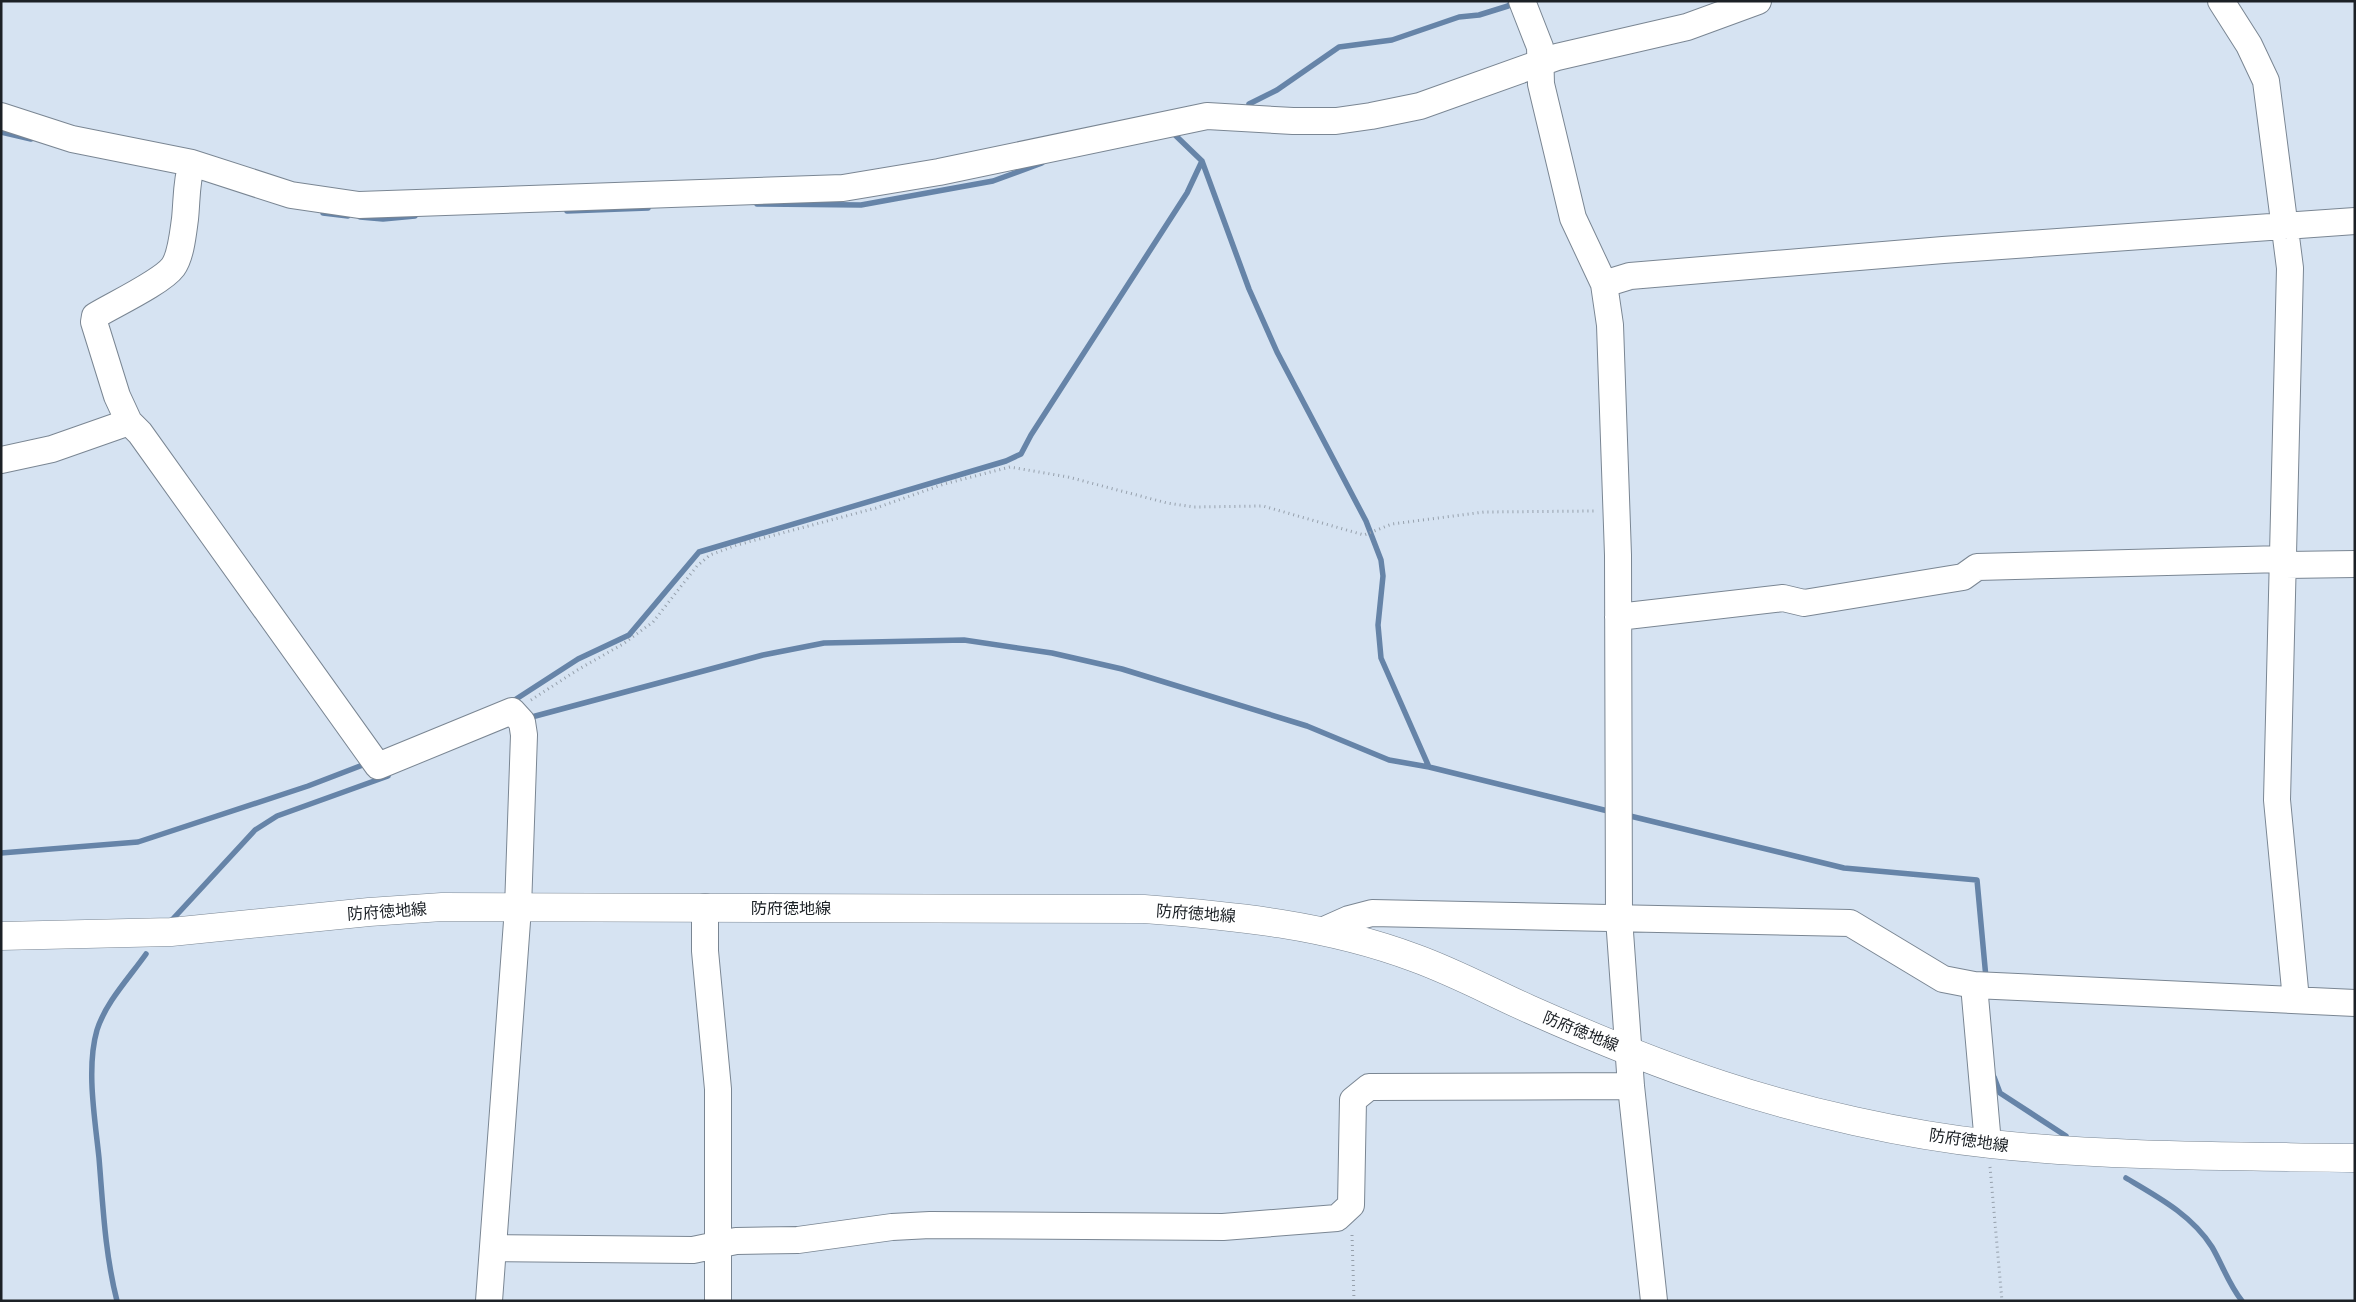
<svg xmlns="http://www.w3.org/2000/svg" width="2356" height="1302" viewBox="0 0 2356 1302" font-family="'Public Sans','Noto Sans JP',sans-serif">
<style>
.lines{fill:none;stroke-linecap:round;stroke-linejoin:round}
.stream{stroke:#6684a8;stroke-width:5.5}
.minor-casing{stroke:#7a8693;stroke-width:28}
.major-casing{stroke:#7a8693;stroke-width:29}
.path{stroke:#96a0ac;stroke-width:3;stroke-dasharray:1 4;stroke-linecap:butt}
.minor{stroke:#fff;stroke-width:26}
.major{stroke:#fff;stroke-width:28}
.labels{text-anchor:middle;stroke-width:5;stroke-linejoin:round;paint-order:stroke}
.street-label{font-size:16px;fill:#1c2126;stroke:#fff}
</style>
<rect width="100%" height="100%" fill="#d6e3f2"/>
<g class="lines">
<path class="stream" d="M1249 104 1277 90 1339 47 1392 40 1459 17 1479 15 1508 6 1513 1
M1 132 31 139
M1174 134 1202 161 1249 289 1277 352 1366 521 1381 560 1383 576 1378 625 1381 658 1429 767
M757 204 861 205 993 181 1042 163
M567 211 648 208
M323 213 348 216
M360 217 383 219 415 216
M510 703 578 659 629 635 699 552 1006 461 1021 454 1031 435 1187 193 1202 161
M528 718 763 655 824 643 964 640 1052 653 1122 669 1307 726 1389 760 1429 767 1612 812
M1626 815 1844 868 1977 880 1986 978
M1 853 138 842 308 786 368 763
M171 921 255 830 277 816 388 776
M1994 1077 2000 1093 2066 1136
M2126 1178C2158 1197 2192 1215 2212 1247 2222 1264 2229 1285 2242 1301
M117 1301C105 1254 103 1206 99 1158 95 1119 86 1068 97 1030 106 1002 129 978 146 954"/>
<defs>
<path id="minor" d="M1522 1 1540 47 1541 84 1573 218 1604 284 1610 325 1618 555 1619 918 1631 1086 1654 1301
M2221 1 2249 45 2266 81 2290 268 2277 800 2296 1000
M1 116 72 139 192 163 291 195 359 205 843 188 939 172 1207 116 1293 121H1336L1371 116 1420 106 1557 57 1687 27 1758 1
M1604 284 1630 276 1943 250 2355 221
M129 422 117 396 94 322 95 316C113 305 162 282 173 267 181 256 183 233 185 219 187 200 186 181 192 163
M1 460 52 449 129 422 140 433 378 766 512 711 522 722 524 735 518 908 489 1301
M2282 565 2355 564
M1618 617 1783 598 1804 603 1963 577 1977 567 2283 559
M705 907V951L718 1089V1301
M1322 931 1349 919 1372 913 1850 923 1943 979 1974 985 2355 1003
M1974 985 1988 1144
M493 1248 693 1250 736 1241 798 1240 892 1227 930 1225 1223 1227 1337 1218 1351 1205 1353 1100 1369 1087 1631 1086"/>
<path id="major" d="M1 936 171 932 369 912 442 907 1144 909C1236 916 1327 925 1415 958 1454 972 1491 992 1529 1009 1592 1037 1657 1064 1722 1085 1804 1112 1905 1135 1991 1144 2112 1157 2234 1156 2355 1158"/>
</defs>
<use href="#minor" class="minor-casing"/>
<use href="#major" class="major-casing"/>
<path class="path" d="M531 700 579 669 623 644 653 622 697 566 710 555 737 545 876 508 944 484 1010 467 1068 477 1167 503 1194 507 1263 506 1364 535 1392 524 1484 512 1594 511
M1990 1167 2002 1301
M1352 1235 1354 1301"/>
<use href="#minor" class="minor"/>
<use href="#major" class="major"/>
</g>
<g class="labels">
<g class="street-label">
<text x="791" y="914">防府徳地線</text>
<text transform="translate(387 911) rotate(-4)" y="6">防府徳地線</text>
<text transform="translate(1196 913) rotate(4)" y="6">防府徳地線</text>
<text transform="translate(1581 1031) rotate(22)" y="6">防府徳地線</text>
<text transform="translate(1969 1140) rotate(8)" y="6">防府徳地線</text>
</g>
</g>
<rect width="2356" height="1302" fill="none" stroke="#1c2126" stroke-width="5"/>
</svg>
